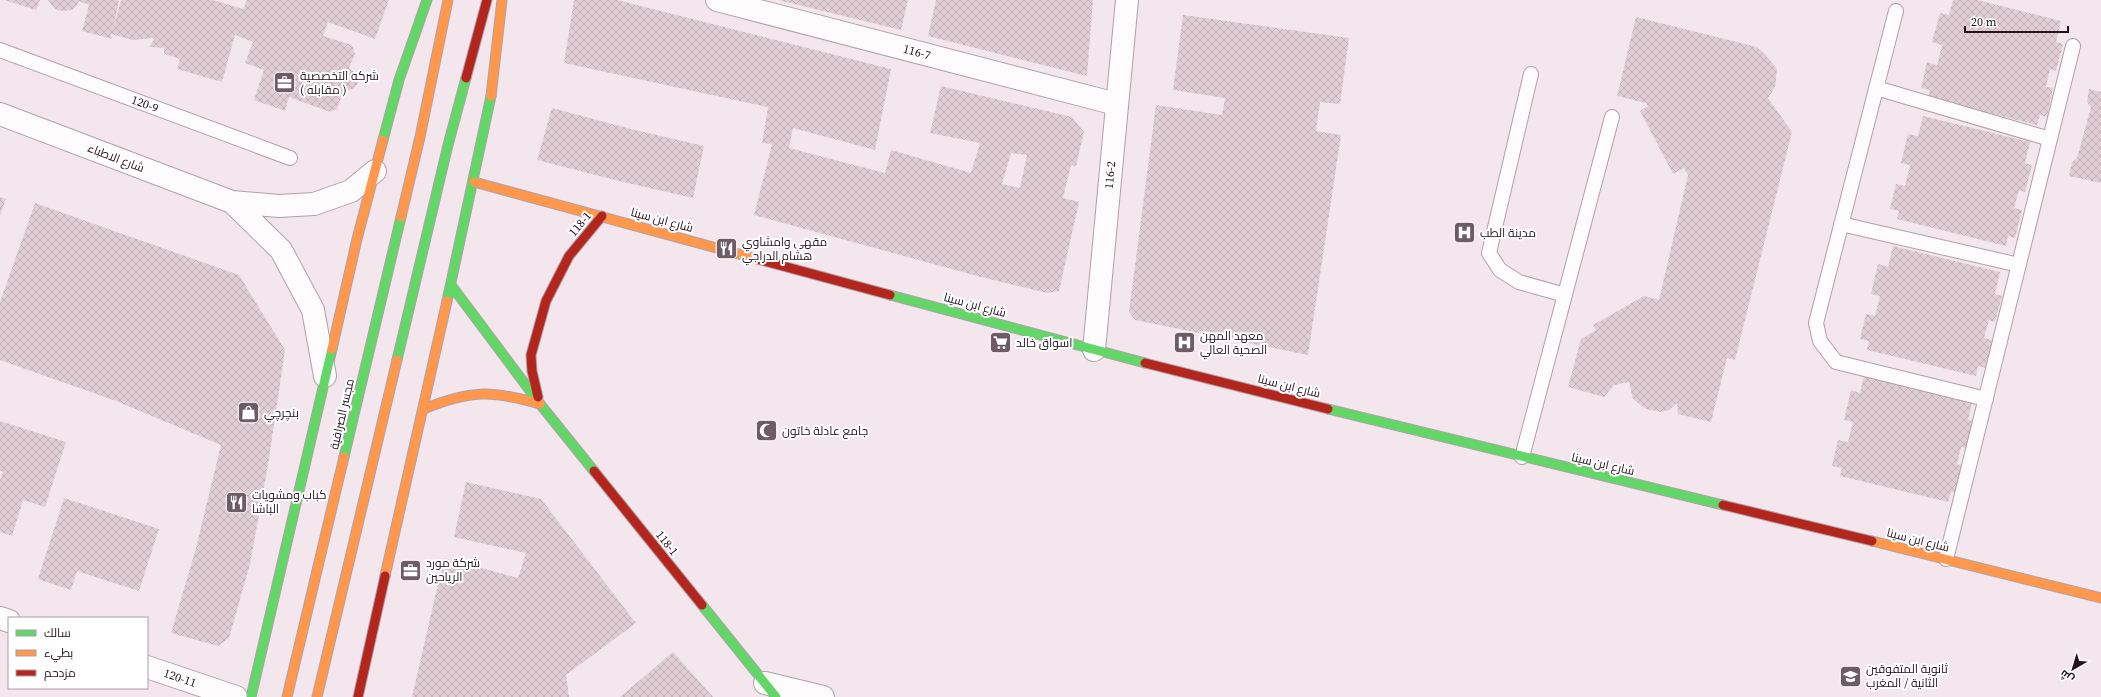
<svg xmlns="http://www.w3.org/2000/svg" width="2101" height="697" viewBox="0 0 2101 697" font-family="'Source Serif 4',Cairo,serif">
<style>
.building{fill:url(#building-cross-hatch);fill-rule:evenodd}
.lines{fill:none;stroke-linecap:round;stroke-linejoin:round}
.lane-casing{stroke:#b0a1a9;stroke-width:16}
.street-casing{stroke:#b0a1a9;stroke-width:24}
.fast-casing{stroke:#b0a1a9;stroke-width:11}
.slow-casing{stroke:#b0a1a9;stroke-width:11}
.jam-casing{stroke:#b0a1a9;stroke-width:11}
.lane{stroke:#fdfbfc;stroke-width:14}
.street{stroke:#fdfbfc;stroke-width:22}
.fast{stroke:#63d668;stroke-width:9}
.slow{stroke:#ff974d;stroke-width:9}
.jam{stroke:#b3261e;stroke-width:9}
.labels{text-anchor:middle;stroke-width:4;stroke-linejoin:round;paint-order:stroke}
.street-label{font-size:12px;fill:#25101c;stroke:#fff}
.poi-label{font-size:12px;fill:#25101c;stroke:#fff;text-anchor:start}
</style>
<defs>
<pattern id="building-cross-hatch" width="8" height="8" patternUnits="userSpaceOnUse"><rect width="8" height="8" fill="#e1ced4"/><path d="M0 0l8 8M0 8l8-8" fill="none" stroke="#c1b0b5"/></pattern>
</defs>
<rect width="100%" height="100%" fill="#f3e6ed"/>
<path class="building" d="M5 0H40L36 10Z
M48 0H119L113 29 121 0H213L243 9 247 0H389L375 39 328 22 323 36 352 45 355 54 349 68 355 73 358 83 354 88 343 92 337 109 330 112 289 97 285 111 254 100 264 70 245 63 253 42 235 35 222 82 177 69 180 59 164 54V48L150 47 154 38 132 40 111 34 112 39 82 31 89 5 79 1 77 6 72 10 60 11 54 8Z
M574 0H617L891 69 875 150 793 128 789 148 885 173 891 150 971 173 980 143 930 133 941 86 1072 117 1084 132 1076 166 1071 165 1063 198 1079 202 1059 291 1047 293 977 276 754 215 772 144 762 143 768 107 564 63ZM1011 153 1027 155 1020 188 1002 184Z
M778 0H908L901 30Z
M936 0H1093L1087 76 928 36Z
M1953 0H1977L2061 21 2056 42 2063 44 2056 71 2050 69 2046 87 2053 88 2047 117 2040 115 2037 125 1928 98 1930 90 1921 88 1927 62 1937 65 1942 45 1932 42 1940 13 1949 15Z
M1183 15 1349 38 1340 104 1320 102 1316 131 1341 135 1308 355 1135 320 1129 312 1156 105 1222 115 1225 98 1173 90Z
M1636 17 1757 47 1765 54 1777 69 1775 87 1768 98 1792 132 1735 360 1727 358 1711 422 1678 414 1677 403 1669 410 1661 412 1646 409 1633 399 1629 382 1614 385 1604 397 1568 387 1581 339 1596 330 1593 325 1644 296 1659 300 1688 175 1684 168 1673 174 1640 111 1648 106 1646 103 1617 96Z
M2089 89 2101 92V183L2069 176 2072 162 2077 158 2091 107 2087 102Z
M552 108 631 129 704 146 693 198 619 181 537 160Z
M1923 116 2030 142 2025 163 2032 165 2025 192 2019 190 2014 208 2022 210 2015 238 2008 236 2006 246 1897 219 1899 211 1890 209 1896 184 1905 186 1910 165 1901 163 1908 134 1918 136Z
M0 197 6 199 0 215Z
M35 203 239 275 285 350 268 465 250 564 229 638 218 646 171 633 196 548 221 445 116 401 0 360V302Z
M1893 246 2000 272 1995 294 2002 296 1995 322 1989 320 1984 338 1992 340 1986 368 1978 366 1976 376 1867 350 1869 341 1860 339 1866 314 1875 316 1880 296 1871 294 1878 264 1888 267Z
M1865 372 1973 398 1968 420 1974 421 1968 448 1961 447 1957 464 1965 466 1958 494 1951 492 1948 502 1840 476 1842 468 1832 466 1838 440 1848 442 1853 422 1844 420 1851 390 1860 393Z
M0 421 66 442 45 507 23 500 12 536 0 532V480L3 472 0 471Z
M466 482 541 499 636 623 566 675 569 697H412L444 558 518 578 526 553 454 537Z
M64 498 159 529 139 591 77 571 71 590 38 579Z
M673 652 713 697H620Z"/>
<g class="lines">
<defs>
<path id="lane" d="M1896 11 1816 323 1820 341 1836 362 1986 399
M0 50 290 158
M1531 74 1489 253 1500 270 1519 282 1565 295
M1876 88 2050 139
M1841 224 2019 265
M1522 457 1612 117
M1946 559 2073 46"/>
<path id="street" d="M717 0 1116 104
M0 114 232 202 279 206 314 204 351 191 375 171
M232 202 281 250 313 310 325 376
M1094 350 1127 0
M0 618 9 621
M147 667 236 697
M765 683 823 697"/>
<path id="fast" d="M383 140 399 80 427 0
M451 285 540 404 594 471
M890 295 1145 363
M447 301 491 96
M397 360 448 145 466 78
M1328 409 1723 505
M344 457 401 217
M702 605 776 697
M251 697 332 349"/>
<path id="slow" d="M491 96 502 0
M474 182 757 259
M401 217 420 137 448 0
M332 349 357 239 383 140
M424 409C470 390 492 390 540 404
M1872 541 2101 598
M385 576 447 301
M287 697 344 457
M317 697 397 360"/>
<path id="jam" d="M466 78 487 0
M757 259 890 295
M1145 363 1328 409
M538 397 532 371 531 355 546 301 569 256 602 216
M594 471 702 605
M1723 505 1872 541
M358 697 385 576"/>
</defs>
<use href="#lane" class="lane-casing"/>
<use href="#street" class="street-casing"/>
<use href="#fast" class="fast-casing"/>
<use href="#slow" class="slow-casing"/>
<use href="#jam" class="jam-casing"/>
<use href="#lane" class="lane"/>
<use href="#street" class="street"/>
<use href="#fast" class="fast"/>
<use href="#slow" class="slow"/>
<use href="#jam" class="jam"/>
</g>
<defs>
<symbol id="office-square" viewBox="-11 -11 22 22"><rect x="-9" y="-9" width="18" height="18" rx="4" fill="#6d5b65" stroke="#fff"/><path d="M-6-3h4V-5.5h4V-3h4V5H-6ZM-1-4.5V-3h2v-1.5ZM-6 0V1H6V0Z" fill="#fff"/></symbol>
<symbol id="hospital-square" viewBox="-11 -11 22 22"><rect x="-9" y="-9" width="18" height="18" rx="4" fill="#6d5b65" stroke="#fff"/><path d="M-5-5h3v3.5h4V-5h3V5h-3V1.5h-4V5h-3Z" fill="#fff"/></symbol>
<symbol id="restaurant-square" viewBox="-11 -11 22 22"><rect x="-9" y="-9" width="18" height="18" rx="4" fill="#6d5b65" stroke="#fff"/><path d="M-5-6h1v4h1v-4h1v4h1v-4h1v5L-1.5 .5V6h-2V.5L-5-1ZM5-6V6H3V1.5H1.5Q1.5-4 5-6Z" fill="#fff"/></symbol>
<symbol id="supermarket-square" viewBox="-11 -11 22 22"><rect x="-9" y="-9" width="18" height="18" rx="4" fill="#6d5b65" stroke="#fff"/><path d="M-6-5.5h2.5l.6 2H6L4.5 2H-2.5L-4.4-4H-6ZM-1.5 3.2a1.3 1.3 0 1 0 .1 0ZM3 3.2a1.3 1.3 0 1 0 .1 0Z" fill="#fff"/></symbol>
<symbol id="shop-square" viewBox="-11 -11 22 22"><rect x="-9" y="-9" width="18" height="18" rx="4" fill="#6d5b65" stroke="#fff"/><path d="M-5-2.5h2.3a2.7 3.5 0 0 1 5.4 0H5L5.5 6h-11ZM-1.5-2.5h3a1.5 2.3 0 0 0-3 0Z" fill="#fff"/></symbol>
<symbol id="mosque-square" viewBox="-11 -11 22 22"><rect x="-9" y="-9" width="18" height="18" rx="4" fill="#6d5b65" stroke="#fff"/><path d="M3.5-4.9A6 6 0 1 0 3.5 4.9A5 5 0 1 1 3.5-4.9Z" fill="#fff"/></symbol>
<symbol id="school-square" viewBox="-11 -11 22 22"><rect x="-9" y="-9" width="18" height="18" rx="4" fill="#6d5b65" stroke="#fff"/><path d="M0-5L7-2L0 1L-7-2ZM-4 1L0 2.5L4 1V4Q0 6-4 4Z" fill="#fff"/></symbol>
</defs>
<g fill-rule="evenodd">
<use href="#office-square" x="272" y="70" width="25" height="25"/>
<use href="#hospital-square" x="1452" y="220" width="25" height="25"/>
<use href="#restaurant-square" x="714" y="236" width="25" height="25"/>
<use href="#supermarket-square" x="988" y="330" width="25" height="25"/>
<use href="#hospital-square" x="1172" y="330" width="25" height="25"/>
<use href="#shop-square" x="236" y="400" width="25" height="25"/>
<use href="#mosque-square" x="754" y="418" width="25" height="25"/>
<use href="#restaurant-square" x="224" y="490" width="25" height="25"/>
<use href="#office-square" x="398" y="558" width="25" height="25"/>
<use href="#school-square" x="1838" y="664" width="25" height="25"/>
</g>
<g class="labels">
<g class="street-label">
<text transform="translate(917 52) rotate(15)" y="4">116-7</text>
<text transform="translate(145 104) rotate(20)" y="4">120-9</text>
<text transform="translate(116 158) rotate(21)" y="4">شارع الاطباء</text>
<text transform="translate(1110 175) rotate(-85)" y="4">116-2</text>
<text transform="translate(662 220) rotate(15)" y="4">شارع ابن سينا</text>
<text transform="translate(580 224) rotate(-50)" y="4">118-1</text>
<text transform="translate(975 305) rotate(15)" y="4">شارع ابن سينا</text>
<text transform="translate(1289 386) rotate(14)" y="4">شارع ابن سينا</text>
<text transform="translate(342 414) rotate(-77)" y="4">مجسر الصرافية</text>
<text transform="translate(1603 464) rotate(13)" y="4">شارع ابن سينا</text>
<text transform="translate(1918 540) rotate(14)" y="4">شارع ابن سينا</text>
<text transform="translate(667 543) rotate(51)" y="4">118-1</text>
<text transform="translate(180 678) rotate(19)" y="4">120-11</text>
</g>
<g class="poi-label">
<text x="300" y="80">شركه التخصصية<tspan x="300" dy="14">( مقابله )</tspan></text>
<text x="1480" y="237">مدينة الطب</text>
<text x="742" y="246">مقهى وامشاوي<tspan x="742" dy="14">هشام الدراجي</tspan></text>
<text x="1200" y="340">معهد المهن<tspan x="1200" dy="14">الصحية العالي</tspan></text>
<text x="1016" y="347">اسواق خالد</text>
<text x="264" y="417">بنچرچي</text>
<text x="782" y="435">جامع عادلة خاتون</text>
<text x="252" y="499">كباب ومشويات<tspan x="252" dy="14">الباشا</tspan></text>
<text x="426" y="567">شركة مورد<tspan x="426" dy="14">الرياحين</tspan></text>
<text x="1866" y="673">ثانوية المتفوقين<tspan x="1866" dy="14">الثانية / المغرب</tspan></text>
</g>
</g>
<rect x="8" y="617" width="140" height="72" fill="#ffffff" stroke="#a89fa4"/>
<rect x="16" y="630" width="20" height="6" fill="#63d668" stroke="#a89fa4"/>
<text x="44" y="637" font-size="12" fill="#25101c">سالك</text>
<rect x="16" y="650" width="20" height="6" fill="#ff974d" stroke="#a89fa4"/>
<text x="44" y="657" font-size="12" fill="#25101c">بطيء</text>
<rect x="16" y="670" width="20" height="6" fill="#b3261e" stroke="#a89fa4"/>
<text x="44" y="677" font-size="12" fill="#25101c">مزدحم</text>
<g transform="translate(2073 669) rotate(218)" stroke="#ffffff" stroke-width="3" paint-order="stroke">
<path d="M0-3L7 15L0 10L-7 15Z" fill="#25101c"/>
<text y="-6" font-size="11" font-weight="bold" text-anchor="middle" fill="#25101c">ش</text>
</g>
<path d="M1965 26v6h103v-6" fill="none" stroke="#25101c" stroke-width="2"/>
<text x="1971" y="26" font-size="12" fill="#25101c" stroke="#ffffff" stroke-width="3" paint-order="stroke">20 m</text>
</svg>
